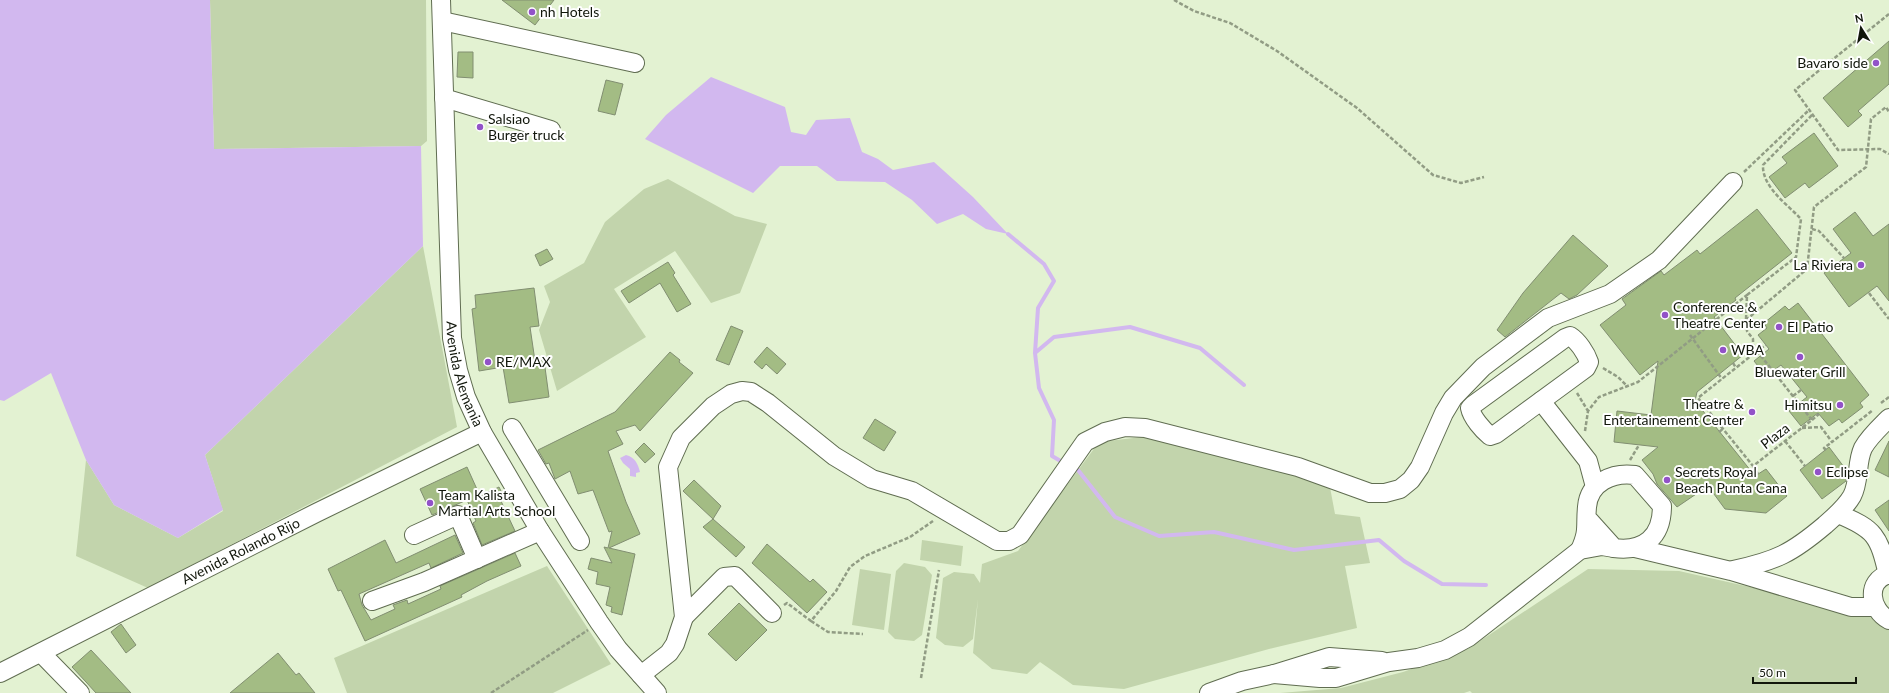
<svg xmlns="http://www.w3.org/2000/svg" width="1889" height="693" viewBox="0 0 1889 693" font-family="Lato,sans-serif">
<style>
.green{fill:#c2d4ac}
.water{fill:#d2b8ef}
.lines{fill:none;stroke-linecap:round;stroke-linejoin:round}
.stream{stroke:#d2b8ef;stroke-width:4}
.building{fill:#a3bc84;stroke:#818e71}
.minor-casing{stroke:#606d51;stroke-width:20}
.path{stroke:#919c84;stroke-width:2.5;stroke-dasharray:4 2;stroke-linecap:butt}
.minor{stroke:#fff;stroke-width:18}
.poi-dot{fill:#9252c8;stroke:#fff;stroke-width:1.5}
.labels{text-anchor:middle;stroke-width:4;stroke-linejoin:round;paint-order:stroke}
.poi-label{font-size:14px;fill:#11160b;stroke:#fff;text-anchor:start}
.street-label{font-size:14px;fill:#11160b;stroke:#fff}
</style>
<rect width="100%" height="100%" fill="#e3f2d2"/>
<path class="green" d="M210 0H426L427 141 421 146 214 149Z
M668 179 735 216 767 224 740 293 711 303 675 251 614 289 646 337 557 391 539 330 550 302 544 286 584 263 605 222 644 189Z
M423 246 457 427 148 588 76 556 86 460 114 505 178 538 223 511 205 455Z
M1142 437 1312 480 1329 482 1335 514 1360 517 1370 563 1345 566 1357 628 1269 649 1124 689 1073 685 1040 662 1027 674 992 669 973 653 978 599 973 639 963 647 945 645 936 638 943 578 954 572 974 574 980 583 982 564 1018 551 1099 442Z
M922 540 963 546 961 566 920 560Z
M904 563 925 567 932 575 922 635 914 641 895 639 888 632 896 571Z
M547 566 611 664 553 693H347L334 658Z
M860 569 891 574 884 630 852 625Z
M1588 569 1679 571 1856 611 1889 625V693H1472L1470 691 1464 693H1280L1341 688 1403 672 1468 649Z"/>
<path class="water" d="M0 0H210L214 149 421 146 423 246 205 455 223 510 178 538 114 505 86 460 51 373 4 401 0 400Z
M711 77 785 107 791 132 806 135 816 120 850 118 862 152 878 159 893 170 934 162 973 197 1008 234 986 229 963 214 937 224 912 200 885 182 837 181 817 166H780L753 193 645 139 666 115Z
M626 455C635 457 638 464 640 472L636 473V477L630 476V469L623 463 620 458Z"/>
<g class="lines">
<path class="stream" d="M1008 234 1044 264 1054 281 1038 308 1035 353 1039 388 1054 420 1052 456 1064 463
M1035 353 1054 337 1130 327 1200 348 1244 385
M1072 467 1078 470 1115 517 1159 536 1214 532 1294 550 1379 540 1404 561 1442 584 1486 585"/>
</g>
<path class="building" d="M502 0H554L535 25Z
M1889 41V84L1858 111 1862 115 1848 127 1823 98Z
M458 52H473V78L457 77Z
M606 80 623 84 615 115 598 111Z
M1814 133 1838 166 1809 188 1805 183 1785 198 1769 177 1787 163 1782 157Z
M1757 209 1792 253 1735 298 1736 300 1714 317 1743 355 1697 392 1695 401 1755 476 1766 469 1787 496 1766 513 1725 509 1708 486 1677 507 1657 484 1653 474 1642 460 1658 447 1614 442 1617 411 1651 415 1658 361 1640 375 1600 325 1626 305 1622 299 1661 271 1664 275 1697 250 1700 254Z
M1855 212 1873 236 1889 224V301L1877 286 1849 307 1824 273 1851 253 1833 229Z
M1573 235 1608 266 1577 295 1569 299 1561 293 1505 337 1497 330 1523 293Z
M547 249 553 259 540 266 535 255Z
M668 262 675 273 673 275 691 304 677 312 660 283 629 303 621 291Z
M534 288 539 326 530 327 535 361 544 360 549 397 509 403 503 367 479 371 472 309 476 308 475 295Z
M1798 303 1869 395 1860 403 1863 407 1842 423 1839 419 1829 426 1818 413 1801 426 1789 411 1807 397 1781 365 1766 376 1754 361 1769 349 1758 335 1767 328 1764 323 1785 306 1789 310Z
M731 326 743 331 729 365 716 360Z
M767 347 786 364 777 374 766 364 762 369 754 362Z
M670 352 680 360 679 362 693 373 640 431 635 425 616 431 623 444 608 451 626 502 640 534 609 548 635 554 622 615 611 612 612 607 606 605 610 587 596 584 598 572 588 569 591 558 612 563 604 547 608 548 612 531 609 532 593 490 578 494 570 471 555 479 549 463 546 464 538 450 615 412Z
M875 419 896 432 884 451 863 438Z
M1889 441V477L1875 470Z
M644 443 655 454 645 463 635 452Z
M1829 447 1847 471V477L1846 481 1822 499 1800 470Z
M467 467 480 496 499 487 505 499 501 501 515 531 482 545 473 523 476 521 467 500 432 515 420 489Z
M694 480 721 506 713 519 683 491Z
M1889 500V531L1875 510Z
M713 519 745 547 736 557 703 527Z
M455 535 463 553 431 568 429 563 359 594 362 605 371 620 395 609 393 605 407 600 408 604 441 589 440 586 515 553 521 566 487 581 461 595 462 597 365 641 341 590 338 591 328 569 385 540 396 563Z
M767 544 810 582 813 579 827 592 807 613 752 563Z
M739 603 767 630 736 661 708 634Z
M121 624 136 645 126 653 111 632Z
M91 650 106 666 131 693H96L86 682 72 667Z
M278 653 296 675 299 673 315 693H230Z"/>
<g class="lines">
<defs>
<g id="minor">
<path id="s1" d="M441 0 452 338 458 370 466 397 482 432 540 531 599 622 618 649 657 693"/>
<path d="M442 21 635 63"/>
<path d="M444 98 551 130"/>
<path d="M1570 336C1578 341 1586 353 1589 362L1586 368 1496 434 1490 436C1483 430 1472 418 1470 408L1473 405 1565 338Z"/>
<path d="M1541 401 1588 461 1595 487"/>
<path d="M512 428 580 541"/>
<path d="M1838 514C1875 529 1879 536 1888 575"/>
<path d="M414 535 458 515 477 559"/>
<path d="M1635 548 1731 571 1851 607H1874"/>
<path d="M1580 550C1589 530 1585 527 1587 507 1589 482 1613 472 1635 475L1662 506C1662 537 1644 552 1614 548L1587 518"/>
<path d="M1733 570C1776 561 1792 553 1825 525 1835 516 1845 508 1852 496 1860 481 1856 463 1863 448 1869 437 1880 427 1889 418"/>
<path d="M1889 574C1865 581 1870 610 1889 620"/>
<path d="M372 601 424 582 540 531"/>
<path d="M684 617 724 577 735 576 772 613"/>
<path d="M41 653 80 693"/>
<path id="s2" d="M0 673 316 513 482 432"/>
<path d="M1274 674 1320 678H1336L1389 662 1418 658 1445 650 1469 637 1580 550 1602 546 1614 548"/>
<path d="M641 675 669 653 675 644 684 617 668 467 681 438 713 406 731 394 742 391 751 392 768 403 834 456 872 479 912 491 997 541H1009L1020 535 1085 442 1105 432 1125 427 1145 428 1298 467 1370 493H1385L1400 489 1411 480 1420 467 1444 413 1453 398 1483 367 1548 318 1610 294 1659 260 1733 182"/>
<path d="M1209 693 1242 681 1274 674 1329 657 1382 661"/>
</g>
</defs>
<use href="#minor" class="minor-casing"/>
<path class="path" d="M1174 0 1194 11 1230 23 1277 51 1357 108 1433 175 1461 183 1484 177
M1889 14 1795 90 1838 150 1880 149 1889 154
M1744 172 1809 110
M1812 229 1819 231 1844 258
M1869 293 1889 319
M1746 319 1747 295 1796 257 1801 219C1787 204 1762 187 1763 165L1812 115
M1690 335 1722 379
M1757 351 1812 420 1753 466 1698 398 1757 351 1766 345
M1753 354V339L1747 331 1746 320 1807 269 1814 207 1866 167 1871 119 1886 107 1889 112
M1733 363 1736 368
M1603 368 1618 377 1628 387
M1778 377 1785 371
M1577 393 1588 411
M1793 396 1801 390
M1881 403 1889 397
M1812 420 1819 414
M1802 428 1821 427 1832 442 1873 410
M1585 431 1588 411 1599 397 1638 382 1747 295
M1719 432 1723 429
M1785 441 1805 466
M1826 450 1824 448 1832 442
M1630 460 1639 445
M1753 466 1758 474
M784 605 787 603 811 621 836 591 850 567 865 556 910 537 933 521
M811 621 828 632 863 634
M921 678 939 570
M491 693 588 630"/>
<use href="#minor" class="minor"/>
</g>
<g class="poi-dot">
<circle cx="532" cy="12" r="4"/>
<circle cx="1876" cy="63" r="4"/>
<circle cx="480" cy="127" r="4"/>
<circle cx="1861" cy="265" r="4"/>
<circle cx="1665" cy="315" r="4"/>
<circle cx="1779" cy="327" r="4"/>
<circle cx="1723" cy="350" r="4"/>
<circle cx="1800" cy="357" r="4"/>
<circle cx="488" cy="362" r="4"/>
<circle cx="1840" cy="405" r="4"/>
<circle cx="1752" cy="412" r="4"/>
<circle cx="1818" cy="472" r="4"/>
<circle cx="1667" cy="480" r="4"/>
<circle cx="430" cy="503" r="4"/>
</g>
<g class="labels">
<g class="poi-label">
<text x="540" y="17">nh Hotels</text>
<text x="1868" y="68" text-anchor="end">Bavaro side</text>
<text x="488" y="124">Salsiao<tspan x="488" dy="16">Burger truck</tspan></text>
<text x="1853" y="270" text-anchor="end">La Riviera</text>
<text x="1673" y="312">Conference &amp;<tspan x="1673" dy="16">Theatre Center</tspan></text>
<text x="1787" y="332">El Patio</text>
<text x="1731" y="355">WBA</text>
<text x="496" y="367">RE/MAX</text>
<text x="1800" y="377" text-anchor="middle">Bluewater Grill</text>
<text x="1744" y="409" text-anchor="end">Theatre &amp;<tspan x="1744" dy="16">Entertainement Center</tspan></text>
<text x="1832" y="410" text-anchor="end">Himitsu</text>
<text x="1675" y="477">Secrets Royal<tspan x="1675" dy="16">Beach Punta Cana</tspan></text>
<text x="1826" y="477">Eclipse</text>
<text x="438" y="500">Team Kalista<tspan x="438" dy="16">Martial Arts School</tspan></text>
</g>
<g class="street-label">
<text dy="5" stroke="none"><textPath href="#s1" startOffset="376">Avenida Alemania</textPath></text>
<text transform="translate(1775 436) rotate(-38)" y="5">Plaza</text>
<text dy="5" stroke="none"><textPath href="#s2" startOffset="270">Avenida Rolando Rijo</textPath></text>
</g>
</g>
<g transform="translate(1861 28) rotate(349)" stroke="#ffffff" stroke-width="3" paint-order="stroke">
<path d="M0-3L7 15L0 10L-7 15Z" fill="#11160b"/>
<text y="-6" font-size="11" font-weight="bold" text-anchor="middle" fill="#11160b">N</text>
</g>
<path d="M1753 677v6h103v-6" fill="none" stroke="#11160b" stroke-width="2"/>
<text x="1759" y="677" font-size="12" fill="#11160b" stroke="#ffffff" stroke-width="3" paint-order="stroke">50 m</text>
</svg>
